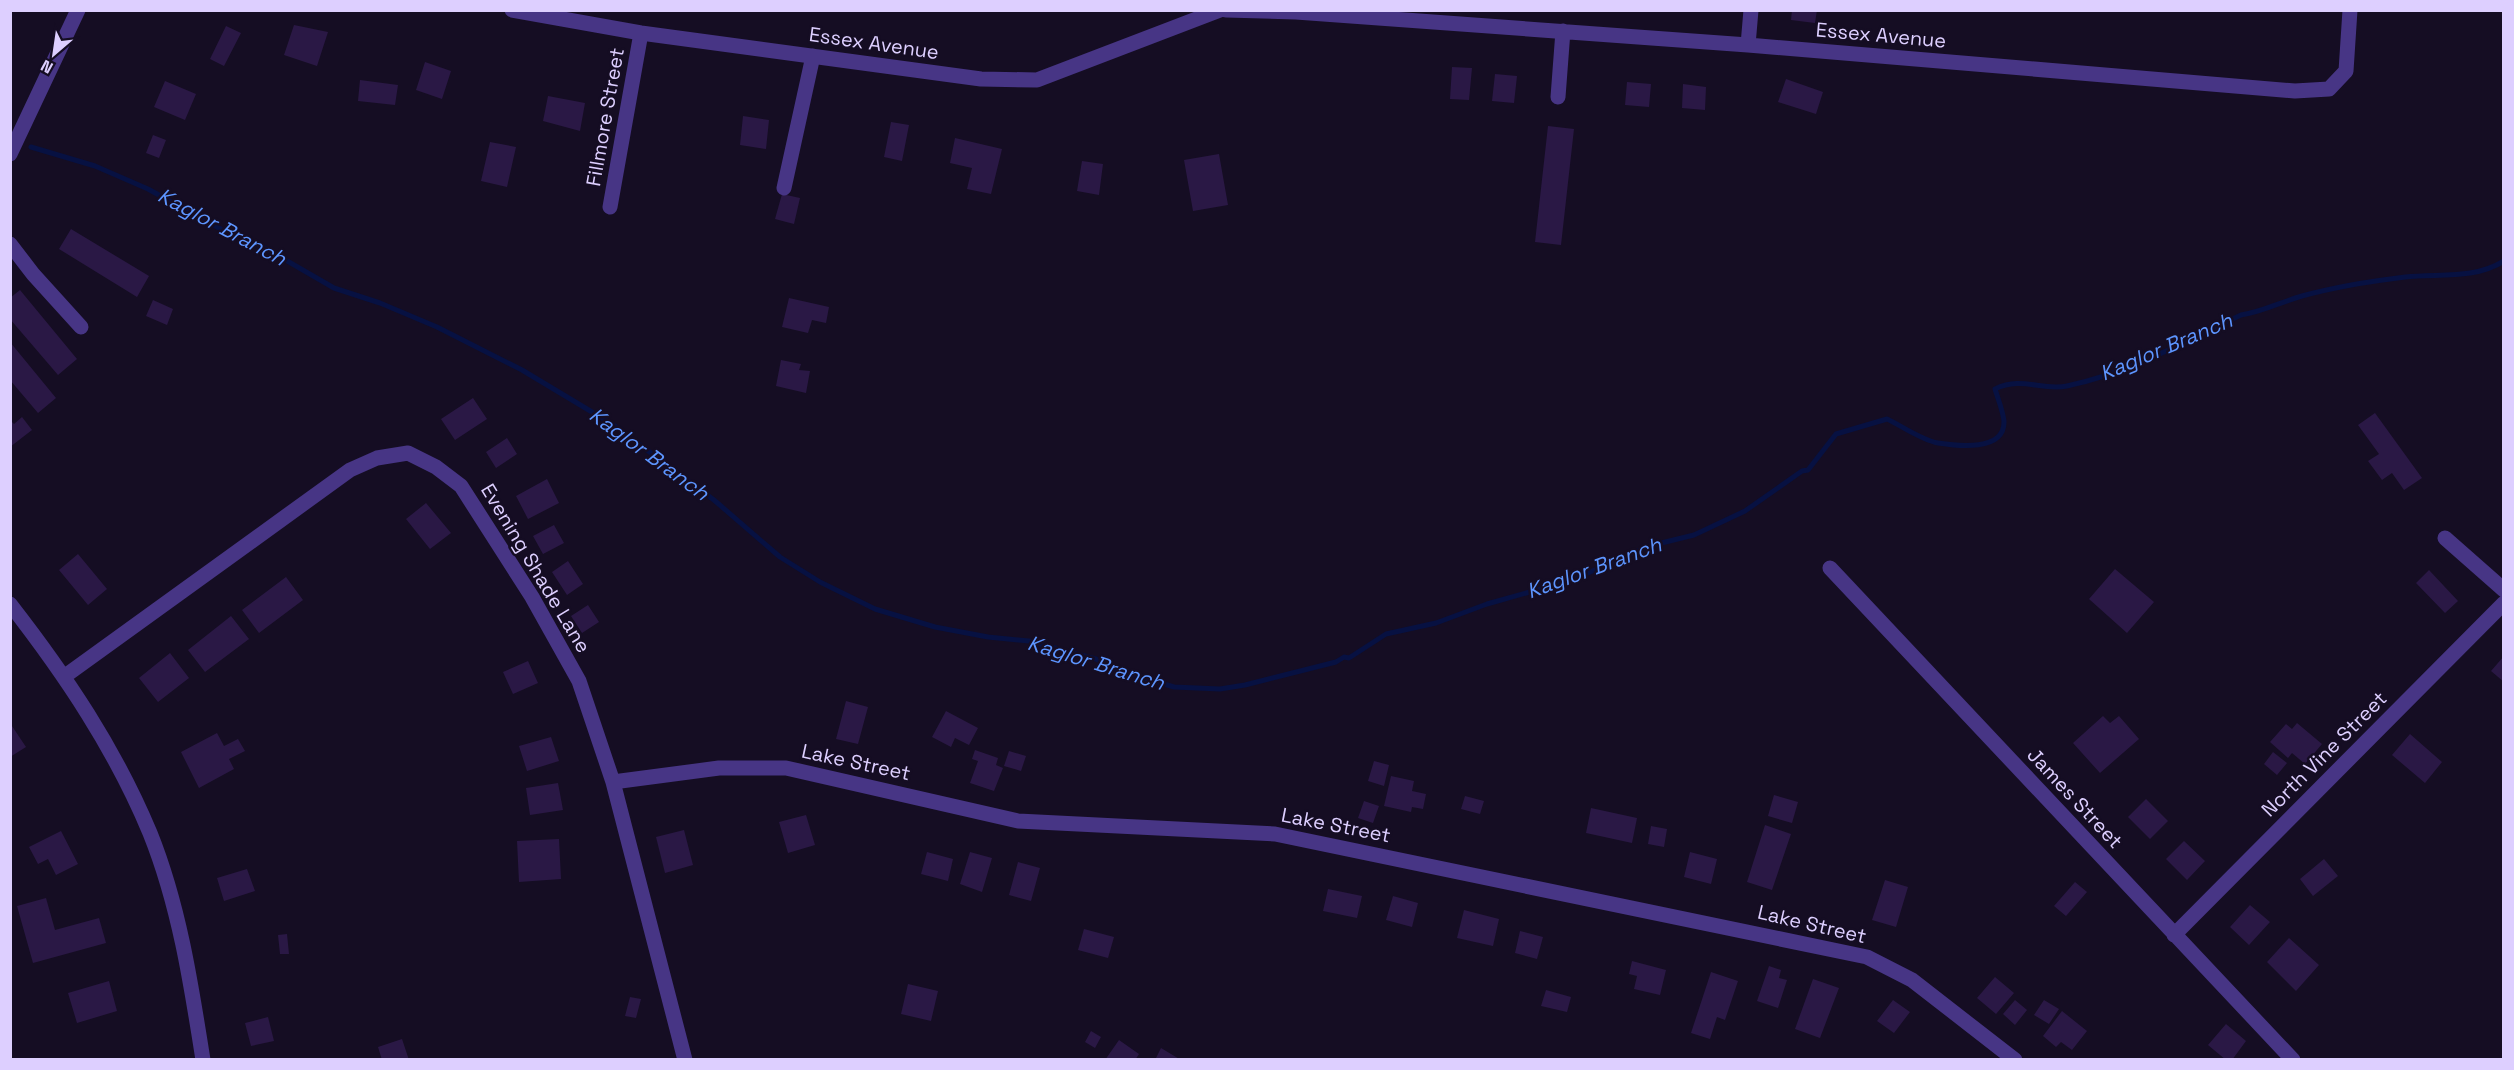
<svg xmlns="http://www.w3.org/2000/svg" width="2514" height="1070" viewBox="0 0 2514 1070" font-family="'Space Grotesk',sans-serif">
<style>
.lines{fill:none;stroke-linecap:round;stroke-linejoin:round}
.stream{stroke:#071142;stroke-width:5}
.building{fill:#2a1845}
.minor{stroke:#473585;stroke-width:15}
.labels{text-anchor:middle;stroke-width:5;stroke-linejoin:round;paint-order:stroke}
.street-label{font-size:20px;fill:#ddcfff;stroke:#150d23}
.water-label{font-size:21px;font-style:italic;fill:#5d95ff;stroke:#150d23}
</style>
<rect width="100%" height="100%" fill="#150d23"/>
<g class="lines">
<path class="stream" d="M31 147 95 166 148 189 237 238 263 247 334 288 380 303 437 327 522 370 612 424 714 500 780 557 820 582 875 609 935 627 988 637 1029 641 1096 659 1114 669 1174 687 1220 689 1245 685 1336 662 1344 657 1349 658 1386 634 1436 623 1487 604 1572 580 1649 546 1694 535 1745 511 1802 471 1808 470 1836 434 1887 419C1902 426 1921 440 1938 443 1957 446 2005 452 2004 421 2003 411 1998 399 1995 389 2022 376 2041 391 2067 386 2128 373 2185 342 2241 315 2262 312 2281 302 2302 296 2335 287 2372 281 2405 277 2439 273 2473 280 2504 261"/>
</g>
<path class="building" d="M1792 10H1817L1815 23 1791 20Z
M294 25 328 32 317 66 284 55Z
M226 26 241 33 224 66 210 59Z
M425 62 451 71 442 99 416 90Z
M1452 67 1472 68 1469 100 1450 99Z
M1495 74 1517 76 1514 103 1492 101Z
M1786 79 1823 92 1816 114 1778 102Z
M360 80 398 85 395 105 358 101Z
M165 81 196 94 185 120 154 107Z
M1627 82 1651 84 1649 107 1625 105Z
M1683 84 1706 87 1705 110 1682 108Z
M548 96 585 103 580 131 543 121Z
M743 116 769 120 766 149 740 145Z
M891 122 909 125 902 161 884 157Z
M1548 126 1574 129 1561 245 1535 242Z
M153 135 166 140 159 158 146 153Z
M955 138 1002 149 991 194 967 189 972 168 950 163Z
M490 142 516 147 507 187 481 181Z
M1219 154 1228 205 1193 211 1184 160Z
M1082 161 1103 164 1099 195 1077 191Z
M782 194 800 198 794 224 775 219Z
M71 229 149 276 137 297 59 249Z
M20 290 77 359 58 375 10 319V298Z
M789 298 829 307 826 323 812 320 808 333 782 327Z
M153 300 173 309 167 325 146 316Z
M10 342 56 398 38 413 10 380Z
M781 360 801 364 799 370 810 371 806 393 776 386Z
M473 398 487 419 455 440 441 419Z
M2375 413 2422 478 2404 490 2392 473 2382 480 2368 461 2379 454 2358 425Z
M22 417 32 430 10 447V420L14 424Z
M507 438 517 454 496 468 486 452Z
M547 479 559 503 528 519 516 496Z
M426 503 451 533 430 549 406 519Z
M554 525 564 543 543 554 533 536Z
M78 554 107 589 88 605 59 570Z
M568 561 583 584 567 595 552 572Z
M2115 569 2154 602 2127 633 2089 599Z
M2429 570 2458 601 2445 613 2416 583Z
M286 577 303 600 259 633 242 610Z
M588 605 599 622 582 633 571 616Z
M231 616 249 639 205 672 188 650Z
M170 653 189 678 158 702 139 678Z
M2504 656V682L2491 671Z
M528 661 538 683 513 694 503 672Z
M846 701 868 707 858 744 836 739Z
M946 711 978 728 969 745 955 738 951 747 932 737Z
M2103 716 2110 723 2119 716 2139 739 2100 773 2073 743Z
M10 723 26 747 10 757Z
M2297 723 2322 744 2305 764 2292 753 2288 758 2270 742 2286 724 2292 729Z
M217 733 224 746 238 739 245 751 229 759 234 769 199 788 181 752Z
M2410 734 2442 762 2425 783 2392 755Z
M551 737 559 761 527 771 519 746Z
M975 750 998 758 996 765 1003 768 994 791 970 783 978 761 972 759Z
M1009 751 1026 756 1021 771 1004 766Z
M2273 752 2287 763 2277 775 2264 764Z
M1374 761 1389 765 1384 786 1368 781Z
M1391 776 1414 781 1412 791 1426 794 1423 809 1412 807 1411 812 1384 806Z
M558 783 563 810 530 815 526 788Z
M1774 795 1798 802 1792 823 1768 816Z
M1465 796 1484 801 1480 814 1461 809Z
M2146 799 2168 821 2150 839 2128 817Z
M1364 801 1379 806 1373 823 1358 818Z
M1591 808 1637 818 1632 843 1586 833Z
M806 815 815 845 788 853 779 822Z
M1765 825 1791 834 1772 890 1747 882Z
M1651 826 1667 829 1664 847 1648 844Z
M684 830 693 865 665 873 656 837Z
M61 831 78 864 56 875 48 859 38 864 29 847Z
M559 839 561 879 519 882 517 841Z
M2184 841 2205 861 2187 880 2166 859Z
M927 852 953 859 948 881 921 874Z
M970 852 992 858 982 892 960 884Z
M1690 852 1717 859 1711 884 1684 877Z
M2324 859 2338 876 2313 896 2300 879Z
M1018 862 1040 868 1031 901 1009 895Z
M247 869 255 891 224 901 217 878Z
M1885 880 1908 887 1896 927 1872 920Z
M2075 882 2087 892 2066 916 2054 906Z
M1328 889 1362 896 1357 918 1323 911Z
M1393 896 1418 903 1412 927 1386 920Z
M46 898 55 930 99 918 106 943 33 963 17 906Z
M2250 905 2270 922 2249 945 2230 927Z
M1464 910 1499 919 1493 946 1457 938Z
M1084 929 1114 937 1108 958 1078 950Z
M1520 931 1543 937 1537 959 1515 953Z
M287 934 289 954H280L278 935Z
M2289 938 2319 965 2296 991 2267 962Z
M1632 961 1666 970 1660 995 1634 989 1637 976 1629 974Z
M1769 966 1781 970 1779 978 1787 980 1778 1008 1757 1001Z
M1711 972 1738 981 1725 1020 1717 1017 1710 1039 1691 1033Z
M1995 977 2014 993 1996 1014 1977 998Z
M1813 979 1839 988 1820 1038 1795 1029Z
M109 981 117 1011 77 1023 68 993Z
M908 984 938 991 931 1021 901 1014Z
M1546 990 1571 997 1567 1012 1541 1006Z
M630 997 641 999 636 1018 625 1016Z
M1893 1000 1910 1012 1894 1033 1877 1021Z
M2015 1000 2027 1010 2015 1025 2003 1014Z
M2044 1000 2059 1009 2049 1024 2034 1015Z
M2062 1011 2087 1031 2072 1050 2061 1042 2056 1047 2043 1036Z
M268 1017 274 1041 251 1046 245 1023Z
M2226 1024 2246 1041 2232 1060H2226L2208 1045Z
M1091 1031 1101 1037 1095 1048 1085 1042Z
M402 1039 409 1060H382L378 1047Z
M1119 1040 1139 1054 1135 1060H1105Z
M1161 1048 1181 1060H1155Z"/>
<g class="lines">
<path class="minor" d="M512 10 641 33 981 79 1037 80 1220 10
M1226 10 1296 12 1748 45 2295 91 2329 89 2346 71 2350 10
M1748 45 1751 10
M1558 97 1563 31
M10 154 78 10
M784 188 813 56
M610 207 641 33
M10 244 33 274 81 327
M2445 538 2504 590
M1830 568 2293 1060
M10 604C66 676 115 749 150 833 179 905 191 983 203 1060
M65 676 350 470 377 458 408 453 436 467 461 486 532 597 579 681 613 782 685 1060
M613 782 719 768H786L1018 821 1275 834 1867 957 1912 980 2015 1060
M2174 935 2504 603"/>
</g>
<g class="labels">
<g class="street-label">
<text transform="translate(1881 35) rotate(5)" y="7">Essex Avenue</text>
<text transform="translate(874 43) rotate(8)" y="7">Essex Avenue</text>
<text transform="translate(605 117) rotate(-80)" y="7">Fillmore Street</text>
<text transform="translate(536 568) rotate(59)" y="7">Evening Shade Lane</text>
<text transform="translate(2324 754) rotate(-45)" y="7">North Vine Street</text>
<text transform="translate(856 762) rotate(12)" y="7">Lake Street</text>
<text transform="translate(2075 798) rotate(47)" y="7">James Street</text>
<text transform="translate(1336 825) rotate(11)" y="7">Lake Street</text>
<text transform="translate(1812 924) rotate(13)" y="7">Lake Street</text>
</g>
<g class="water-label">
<text transform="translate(222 227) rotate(28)" y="7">Kaglor Branch</text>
<text transform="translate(2166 347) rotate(-23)" y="7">Kaglor Branch</text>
<text transform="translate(649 454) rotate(36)" y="7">Kaglor Branch</text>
<text transform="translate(1594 568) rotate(-20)" y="7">Kaglor Branch</text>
<text transform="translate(1096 663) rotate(17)" y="7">Kaglor Branch</text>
</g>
</g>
<rect width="2514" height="1070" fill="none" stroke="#ddcfff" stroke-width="24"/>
<g transform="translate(54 54) rotate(209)" stroke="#150d23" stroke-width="4.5" paint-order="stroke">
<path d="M0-4.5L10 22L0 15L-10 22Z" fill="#ddcfff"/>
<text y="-9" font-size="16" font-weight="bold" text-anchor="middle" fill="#ddcfff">N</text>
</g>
</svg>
